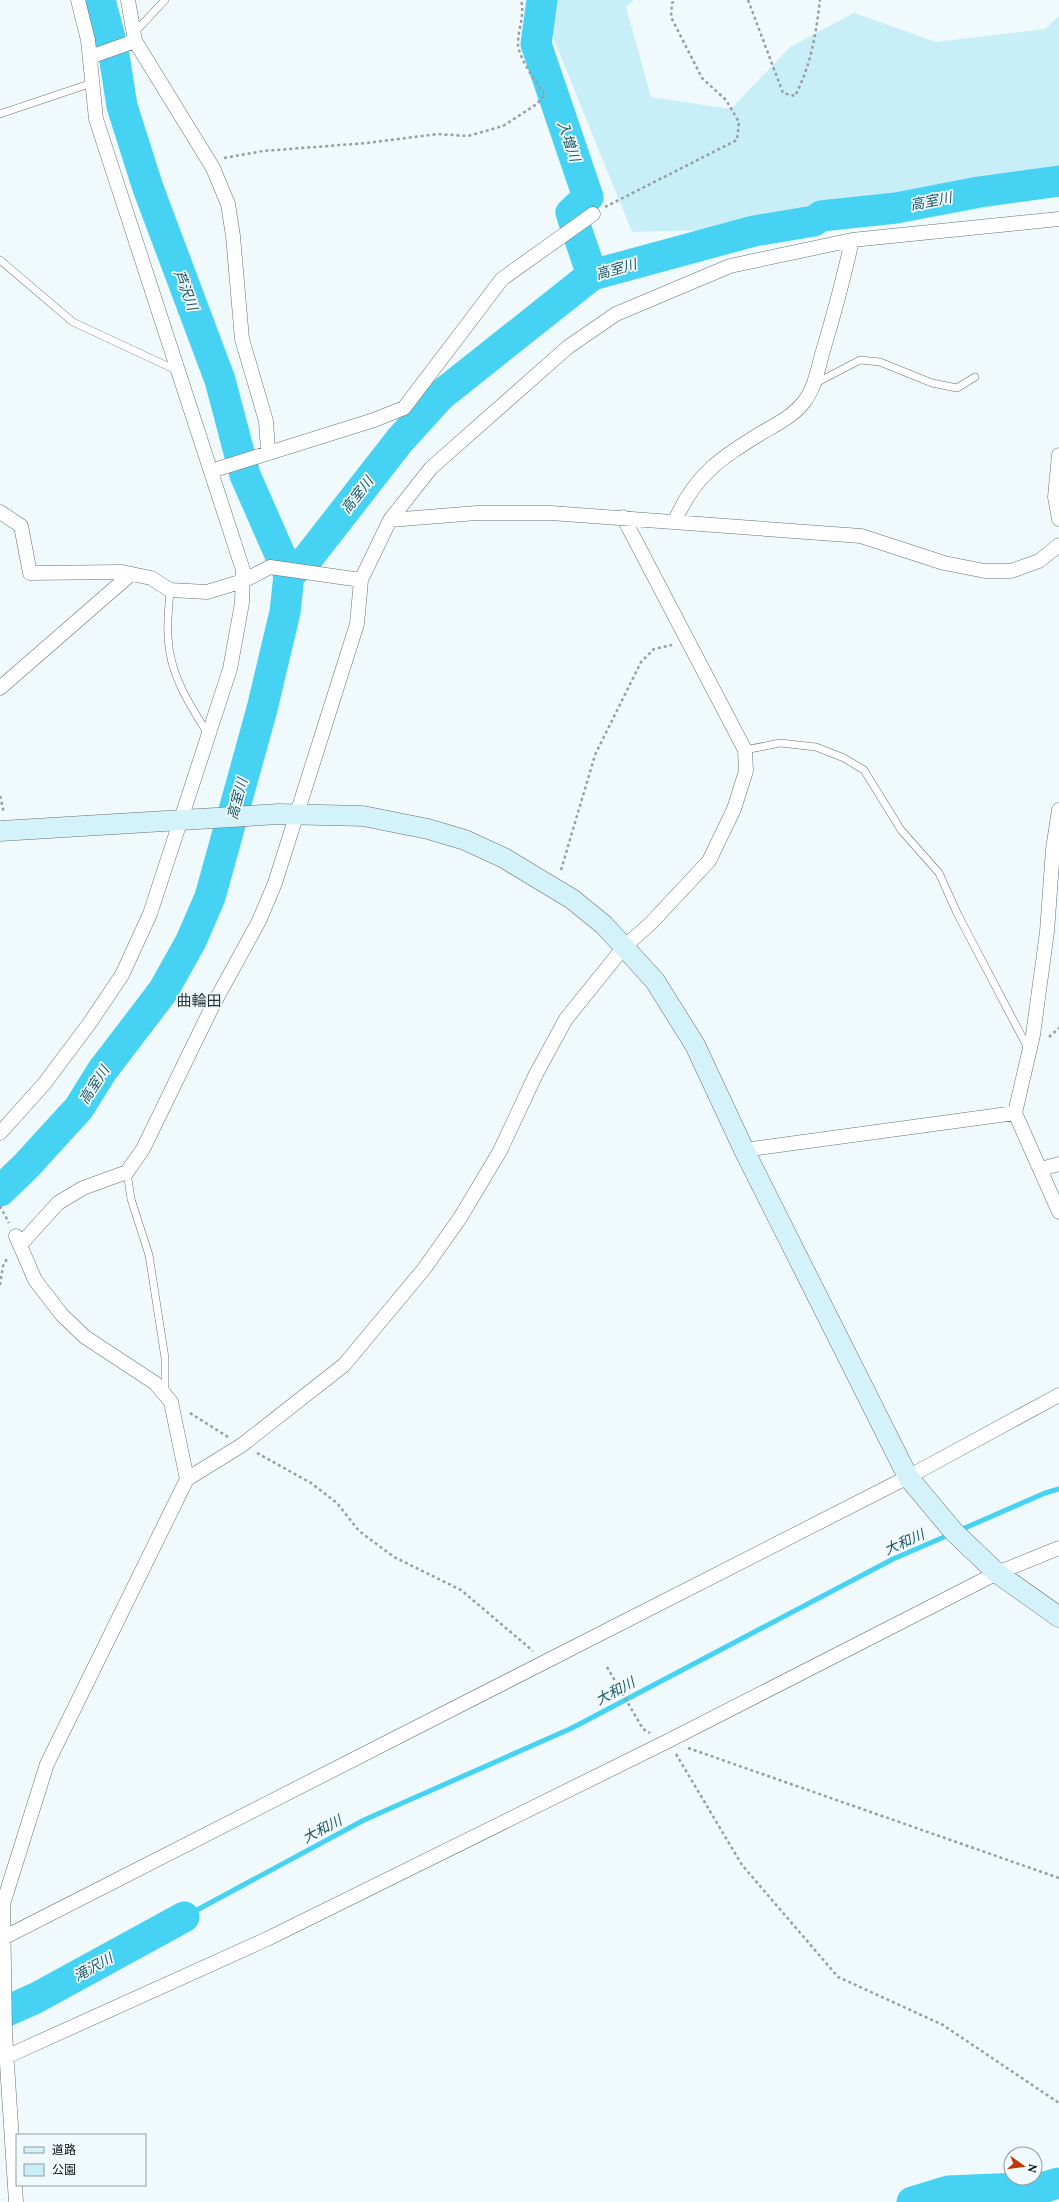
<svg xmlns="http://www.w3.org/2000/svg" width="1059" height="2202" viewBox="0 0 1059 2202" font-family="Lora,'Noto Sans JP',serif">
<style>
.green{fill:#c8eef8}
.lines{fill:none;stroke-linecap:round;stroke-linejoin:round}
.stream{stroke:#46d3f3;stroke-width:5}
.river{stroke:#46d3f3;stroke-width:31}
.lane-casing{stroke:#687173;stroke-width:8}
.street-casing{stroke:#687173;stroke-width:15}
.secondary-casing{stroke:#687173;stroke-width:21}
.path{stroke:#989fa2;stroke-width:2.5;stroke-dasharray:3 3;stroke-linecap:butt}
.lane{stroke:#fff;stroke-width:7}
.street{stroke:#fff;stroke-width:14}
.secondary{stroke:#d3f2f9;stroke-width:20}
.labels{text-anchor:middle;stroke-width:3.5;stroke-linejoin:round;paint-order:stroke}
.water-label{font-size:14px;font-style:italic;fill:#1d5664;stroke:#f0fafd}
.quarter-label{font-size:15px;fill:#283032;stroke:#f0fafd}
</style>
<rect width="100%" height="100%" fill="#f0fafd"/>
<path class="green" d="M538 0H634L626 7 651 97 731 109 790 47 854 13 936 42 1045 29 1059 16V196L877 226 632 232Z"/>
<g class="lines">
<path class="stream" d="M958 1531 1045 1493 1059 1489
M184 1917 364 1820 572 1728 893 1559 951 1534"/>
<path class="river" d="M100 0 113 49 122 106 148 188 220 380 245 475 289 575
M542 0 536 44 588 197 571 213 592 275
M0 1191 26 1166 79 1108 102 1071 163 991 191 941 210 897 262 709 285 612 289 575 308 558 400 440 441 395 592 275 754 231 814 221 821 216 896 208 979 192 1059 181
M0 2014 36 1998 184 1917
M912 2202 948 2191 1045 2187 1059 2183"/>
<defs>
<path id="lane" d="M134 33 165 0
M0 114 92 83
M0 260 73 322 178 371
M814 384 860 360 880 362 932 383 957 388 975 377
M170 590C169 605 167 621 168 636 169 673 189 704 208 734
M745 750 780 743 816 747 844 758 864 770 901 830 939 873 958 915 1029 1050
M127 1172 131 1199 149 1255 165 1358V1394"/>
<path id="street" d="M128 0 135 41 213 168 228 204 233 236 242 339 266 421 268 451
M90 57 135 41
M1059 455 1055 497 1059 519
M211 471 374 420 404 408 502 279 593 214
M0 512 21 526 30 573 122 572 151 578 170 590 207 592 243 581 270 567 361 580
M390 520 477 513H551L861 536 944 563 985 571H1011L1039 561 1059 545
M675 521C695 474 721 458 763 432 777 424 793 416 804 402 815 388 818 368 823 351 834 314 844 277 852 240
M0 688 131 574
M1059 810 1053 849 1047 932 1033 1035 1015 1113 1059 1212
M0 1133 44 1084 89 1024 122 975 150 914 230 669 242 603 243 570 96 119 88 40 78 0
M744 1150 1015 1113
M1041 1169 1059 1164
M21 1244 58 1203 83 1188 127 1172 143 1149 213 1005 259 921 275 883 357 624 361 580 390 520 431 468 568 347 616 314 730 266 852 240 1059 219
M187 1479 242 1445 344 1365 424 1269 460 1218 500 1151 536 1074 566 1019 624 947 651 923 709 861 734 809 746 771 745 750 623 517
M3 1938 908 1477 1059 1395
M8 2056 267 1939 668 1741 997 1573 1059 1548
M16 2202 5 2033 3 1904 47 1764 187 1479 171 1402 155 1383 85 1337 62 1315 35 1280 16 1236"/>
<path id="secondary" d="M0 831 279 814 363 816 428 829 465 840 504 858 572 899 604 925 655 981 695 1045 744 1150 908 1477 953 1531 997 1573 1059 1617"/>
</defs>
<use href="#lane" class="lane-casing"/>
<use href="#street" class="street-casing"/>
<use href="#secondary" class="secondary-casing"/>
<path class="path" d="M748 0 783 93 795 96C811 65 816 34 820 0
M224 158 263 151 367 143 438 134 468 136 503 126 537 104 545 94C537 84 518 57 518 44 518 29 525 15 521 0
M605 207 737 140 739 122 726 100 702 78 671 17 672 3 676 0
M0 796 4 813
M561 870 595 755 641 662 654 649 672 645
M1049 1037 1059 1028
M0 1206 9 1223
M0 1285 3 1266 8 1257
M190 1413 228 1437
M257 1453 311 1483 337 1503 359 1531 394 1557 461 1590 533 1651
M607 1667 643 1729 650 1733
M688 1748 1059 1878
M676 1754 742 1865 838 1977 943 2025 1059 2103"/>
<use href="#lane" class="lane"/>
<use href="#street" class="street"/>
<use href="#secondary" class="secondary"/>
</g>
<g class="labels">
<g class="water-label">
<text transform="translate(569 141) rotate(71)" y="5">入増川</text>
<text transform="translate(931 201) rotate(-11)" y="5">高室川</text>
<text transform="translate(616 269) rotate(-16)" y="5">高室川</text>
<text transform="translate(186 290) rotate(69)" y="5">芦沢川</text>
<text transform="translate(357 495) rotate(-52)" y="5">高室川</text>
<text transform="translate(237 799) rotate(-75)" y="5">高室川</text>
<text transform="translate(94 1085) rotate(-57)" y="5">高室川</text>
<text transform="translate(904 1542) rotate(-24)" y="5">大和川</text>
<text transform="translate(615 1691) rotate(-28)" y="5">大和川</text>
<text transform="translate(322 1829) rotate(-28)" y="5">大和川</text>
<text transform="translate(93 1967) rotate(-29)" y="5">滝沢川</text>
</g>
<g class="quarter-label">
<text x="199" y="1006">曲輪田</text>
</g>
</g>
<rect x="16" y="2134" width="130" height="52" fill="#f0fafd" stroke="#949c9e"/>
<rect x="24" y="2147" width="20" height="6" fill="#d3f2f9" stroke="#949c9e"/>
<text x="52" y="2154" font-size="12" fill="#0b0e0f">道路</text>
<rect x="24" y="2164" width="20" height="12" fill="#c8eef8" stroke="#949c9e"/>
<text x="52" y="2174" font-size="12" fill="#0b0e0f">公園</text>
<g transform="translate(1023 2166) rotate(104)"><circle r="19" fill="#f0fafd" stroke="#949c9e"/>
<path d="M0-3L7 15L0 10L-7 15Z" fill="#c03806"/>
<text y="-6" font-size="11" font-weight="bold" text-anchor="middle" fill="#0b0e0f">N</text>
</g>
</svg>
